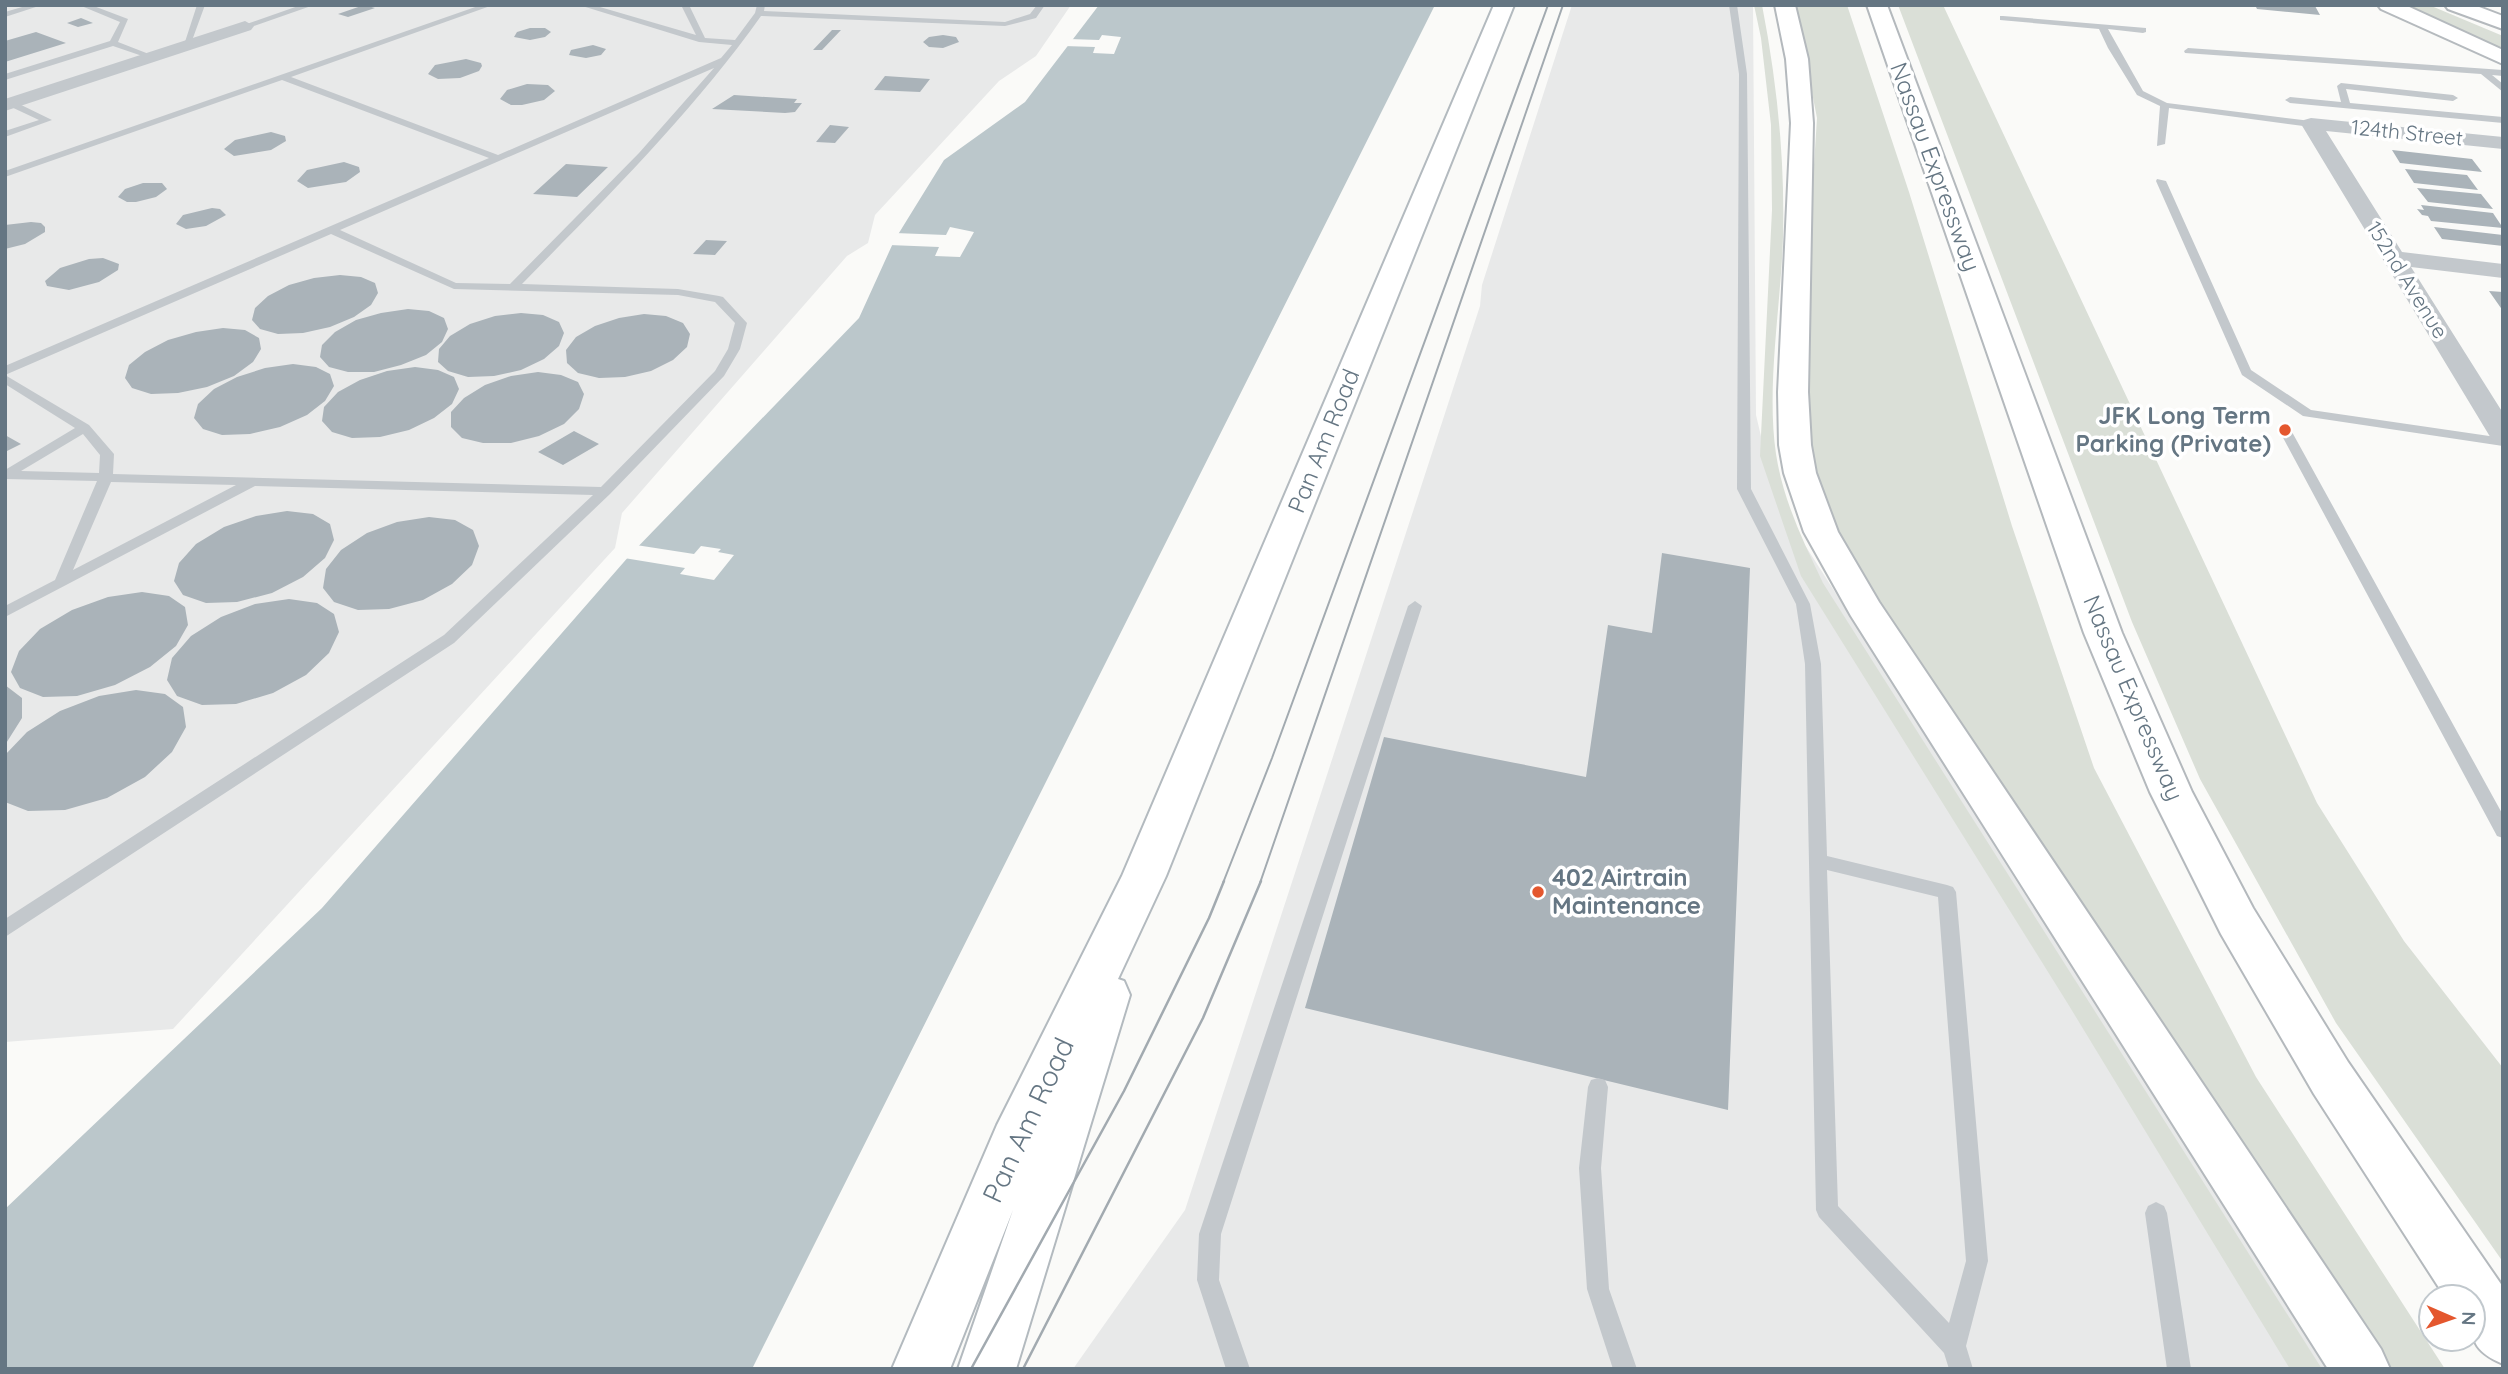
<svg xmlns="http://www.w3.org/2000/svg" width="2508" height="1374" viewBox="0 0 2508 1374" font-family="Quicksand,sans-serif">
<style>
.built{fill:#e8e9e9}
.green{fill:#dadfd7}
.water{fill:#bbc7cb}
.pier{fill:#fafaf8}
.building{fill:#aab3b9}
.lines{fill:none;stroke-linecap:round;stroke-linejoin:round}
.secondary-casing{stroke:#b3babf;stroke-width:4}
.primary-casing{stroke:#b5babe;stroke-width:4}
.highway-casing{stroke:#b4b9bd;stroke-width:4}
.lane{fill:#c3c8cc;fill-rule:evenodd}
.street{fill:#c3c8cc;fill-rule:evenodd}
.secondary{fill:#fff;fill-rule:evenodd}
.primary{fill:#fff;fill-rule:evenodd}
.highway{fill:#fff;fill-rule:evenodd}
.tram-far1{stroke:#a2aab0;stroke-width:2}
.tram{stroke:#a2aab0;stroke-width:2.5}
.poi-dot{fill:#e4572e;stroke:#fff;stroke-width:2.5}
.labels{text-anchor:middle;stroke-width:7;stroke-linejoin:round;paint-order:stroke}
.far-street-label{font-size:21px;fill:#657683;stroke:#fff}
.street-label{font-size:24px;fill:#657683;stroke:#fff}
.poi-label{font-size:24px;font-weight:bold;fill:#657683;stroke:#fff;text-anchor:end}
.near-street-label{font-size:28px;fill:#657683;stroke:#fff}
</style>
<rect width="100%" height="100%" fill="#fafaf8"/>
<path class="built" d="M5 5H1071L1036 56 999 81 875 215 868 243 847 256 622 513 615 548 173 1029 5 1042Z
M1572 5H1753L1756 415 1776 500 2333 1369H1073L1185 1210 1480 306 1482 285Z"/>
<path class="green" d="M1754 5H1762C1777 82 1785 159 1783 237 1781 306 1766 386 1776 454 1783 500 1803 541 1823 583L2322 1369H2290L2068 1004 1801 576 1760 456 1772 210 1771 125 1761 38Z
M1795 5H1847L1909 192 2012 526 2094 768 2256 1077 2445 1369H2379L1853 576 1813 491 1803 421 1809 242 1817 118Z
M1898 5H1943L2317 803 2404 941 2503 1068V1262L2336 1023 2200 779 2132 622Z
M2404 5H2429L2503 36V51Z"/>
<path class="water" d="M1099 5H1435L752 1369H5V1209L322 908 630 555 859 318 894 241 944 160 1025 102Z"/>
<path class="pier" d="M1102 35 1121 37 1114 54 1093 53 1095 47 1064 46 1069 39 1099 40Z
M950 227 974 232 960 257 935 256 939 247 889 245 895 233 946 235Z
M636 545 694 554 701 546 721 549 718 552 734 555 714 580 680 574 685 568 624 558Z"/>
<path class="building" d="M364 5 375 8 348 17 338 14Z
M2255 5 2315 6 2320 15 2257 9Z
M81 18 93 23 78 27 67 23Z
M530 28H545L551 32 545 37 530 40 514 37 517 32Z
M832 30H841L822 50H813Z
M36 32 66 43 5 62V41Z
M943 35 956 37 959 42 943 48 929 47 923 42 929 37Z
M593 45 606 49 601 55 586 58 569 55 571 50Z
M466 59 481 63 482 66 479 71 460 78 438 79 428 74 435 65Z
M885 76 930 79 920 92 874 90Z
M527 84 548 85 555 91 544 100 522 105H511L500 99 507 90Z
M734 95 797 99 794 103H802L795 112 785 113 712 109Z
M830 125 849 127 835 143 816 142Z
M271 132 285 136 286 141 271 150 234 156 224 149 235 140Z
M2392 150 2472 159 2482 172 2400 163Z
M344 162 359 167 360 172 346 182 308 188 297 181 307 170Z
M566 164 608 167 577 197 533 194Z
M2405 169 2467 175 2478 190 2414 183Z
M143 183H162L167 189 156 197 136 202H127L118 197 125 189Z
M2417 188 2481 194 2493 209 2428 202Z
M2421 205 2493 213 2503 228 2431 221 2428 216 2422 215 2417 209 2424 210Z
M212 208 220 209 226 215 206 226 186 229 176 224 183 215Z
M31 222 41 223 45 227V232L25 244 5 249V225Z
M2434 227 2503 235V246L2442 239Z
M706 240 727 241 715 255 693 254Z
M103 258 119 264 118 270 99 282 69 290 47 286 45 281 60 268 89 259Z
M340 275 361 277 375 283 378 293 371 305 354 317 330 327 303 333 278 334 260 329 252 320 255 308 268 296 289 285 314 278Z
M2489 291 2503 292V311Z
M408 309 429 311 444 318 448 329 442 342 426 355 401 365 374 372H348L329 367 320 357 322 345 335 332 356 320 381 313Z
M521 313 543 315 559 322 564 333 559 346 544 359 521 370 494 376 468 377 448 371 438 362 439 349 450 336 470 324 495 316Z
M644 314 666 316 683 323 690 334 687 347 673 360 651 371 625 377 599 378 578 373 567 363 566 350 576 337 595 326 619 318Z
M223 328 245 330 259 338 261 349 253 362 234 376 207 387 178 393 151 394 132 388 125 378 129 365 145 352 168 340 196 332Z
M293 364 316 367 330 374 334 386 325 401 307 415 280 427 250 434 222 435 203 429 194 418 198 404 214 389 237 377 265 368Z
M415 367 438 370 454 377 459 389 452 404 434 418 409 430 380 437 352 438 332 432 322 421 324 407 338 392 360 380 387 371Z
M538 372 561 375 578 382 584 394 579 409 564 424 539 436 511 443H483L462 438 451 427V412L464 398 485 385 511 376Z
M574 431 599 444 563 465 538 452Z
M5 435 21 444 5 452Z
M287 511 313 514 330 524 334 540 325 558 303 577 272 593 237 602 206 603 183 595 174 581 179 563 196 544 224 527 256 516Z
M429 517 455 520 473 530 479 546 472 565 452 584 423 600 389 609 358 610 334 602 323 588 326 569 341 550 367 533 397 522Z
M1662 553 1750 568 1728 1110 1305 1008 1384 737 1586 777 1608 625 1652 633Z
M142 592 169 596 185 607 188 625 176 646 150 667 115 685 77 696 43 697 20 688 11 672 19 651 40 629 72 610 108 597Z
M289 599 317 603 334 614 339 632 329 653 306 675 273 693 236 704 202 705 177 696 167 680 172 658 191 636 221 617 255 604Z
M5 685 22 698V718L5 745Z
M136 690 165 694 183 707 186 727 172 752 145 777 107 798 65 810 28 811 5 802V755L27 732 60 711 99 696Z"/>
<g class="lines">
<defs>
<path id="secondary" d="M1494 5H1514L1166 876 1118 979 1124 981 1130 995 1016 1369H958L1013 1210 950 1369H892L997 1125 1122 876Z"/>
<path id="primary" d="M2378 5H2405L2503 50V64L2381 9Z"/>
<path id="highway" d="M1775 5H1795L1808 59 1813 123 1808 392 1811 445 1816 473 1838 532 1879 602 2381 1349 2390 1369H2328L1851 616 1804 532 1784 473 1779 445 1778 392 1791 123 1786 59Z
M1867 5H1887L2122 633 2192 792 2253 908 2348 1062 2503 1287V1364C2465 1348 2473 1333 2473 1297H2445L2314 1094 2221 934 2150 792 2084 633Z
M2445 5H2474L2503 16V29L2448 9Z"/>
</defs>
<use href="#secondary" class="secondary-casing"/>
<use href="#primary" class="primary-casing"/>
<use href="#highway" class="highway-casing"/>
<path class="lane" d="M29 5H42L5 17V12Z
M79 5H91L128 19 118 42 154 56V60L113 46 5 80V74L110 41 120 22Z
M197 5H205L190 46 183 48Z
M301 5H314L248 28 241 26Z
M481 5H493L291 77 498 155 721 58 732 45 699 42 579 5H593L696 35 681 5H689L705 38 735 40 755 13 757 5H765L764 11 1005 22 1030 14 1037 5H1045L1036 18 1005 26 761 16C693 112 606 198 522 284L678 289 719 296 723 297 747 323 740 349 724 376 610 494 454 643 5 937V919L444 635 593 495 255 486 5 617V606L55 580 97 481 5 479V470L75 428 5 384V375L89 425 114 454 113 474 601 487 715 371 728 349 735 323 715 302 678 295 454 289 331 234 5 375V366L489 158 282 80 5 177V171ZM714 68 639 153 510 284 456 283 340 230ZM83 434 100 455 99 473 21 471ZM111 482 236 485 73 570Z
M1729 5H1737L1747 74 1751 489 1810 604 1821 664 1827 856 1947 885 1953 887 1956 892 1988 1261 1966 1346 1973 1369H1949L1944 1353 1819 1217 1816 1210 1805 664 1796 604 1737 489 1739 74ZM1827 870 1938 897 1966 1261 1949 1323 1838 1206Z
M2003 16 2146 28V32L2143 33 2108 29 2143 91 2167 103 2311 121 2316 124 2311 127 2169 108 2165 144 2157 146 2160 106 2137 95 2108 48 2099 29 2000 20V16Z
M2188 48 2503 70V76L2492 75 2503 84V92L2481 74 2185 53 2184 51Z
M2341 83 2453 95 2458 98 2453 101 2346 89 2350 103 2503 117V123L2290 103 2285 100 2290 97 2341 102 2337 86Z
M7 101H13L52 120 5 137V131L39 120 7 105Z
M2157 179 2166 181 2251 370 2311 410 2503 438V446L2303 416 2242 375 2156 181Z
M2286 428 2292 432 2503 815V838L2497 836 2280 432Z
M1415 601 1422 606 1221 1234 1219 1280 1250 1369H1226L1197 1280 1199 1234 1408 606Z
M1598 1078 1605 1080 1608 1087 1601 1168 1609 1289 1637 1369H1613L1587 1289 1579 1168 1588 1087 1591 1080Z
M2156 1202 2164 1206 2167 1213 2191 1369H2167L2145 1213 2148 1206Z"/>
<path class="street" d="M245 21 254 26 251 30 5 111V99Z
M2311 118 2503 137V149L2326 131 2402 252 2503 264V278L2411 267 2503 413V443L2493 441 2489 435 2301 124 2304 120Z"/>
<use href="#secondary" class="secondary"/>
<use href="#primary" class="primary"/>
<use href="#highway" class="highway"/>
<path class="tram-far1" d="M1223 883 1272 758 1548 5
M1260 883 1563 5"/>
<path class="tram" d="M971 1369 1124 1091 1209 918 1224 881
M1023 1369 1203 1018 1261 881"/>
</g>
<g class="poi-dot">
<circle cx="2285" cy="430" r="7"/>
<circle cx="1538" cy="892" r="7"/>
</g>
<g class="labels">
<g class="far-street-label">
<text transform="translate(2407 133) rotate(6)" y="7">124th Street</text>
<text transform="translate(2407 280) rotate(58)" y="7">152nd Avenue</text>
</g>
<g class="street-label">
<text transform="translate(1935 167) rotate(70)" y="8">Nassau Expressway</text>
<text transform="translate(1324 441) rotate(-68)" y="8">Pan Am Road</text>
<text transform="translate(2133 698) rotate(67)" y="8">Nassau Expressway</text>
</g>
<g class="poi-label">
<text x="2271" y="424">JFK Long Term<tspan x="2271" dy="28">Parking (Private)</tspan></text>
<text x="1552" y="886" text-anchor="start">402 Airtrain<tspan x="1552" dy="28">Maintenance</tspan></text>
</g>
<g class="near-street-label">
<text transform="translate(1028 1120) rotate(-65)" y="10">Pan Am Road</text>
</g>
</g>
<rect width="2508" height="1374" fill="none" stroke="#657683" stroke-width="14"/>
<g transform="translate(2452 1318) rotate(92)"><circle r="33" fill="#ffffff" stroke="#c1c8cd" stroke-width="2"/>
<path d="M0-5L12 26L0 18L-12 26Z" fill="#e4572e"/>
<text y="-10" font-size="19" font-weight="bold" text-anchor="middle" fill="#657683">N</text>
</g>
</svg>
